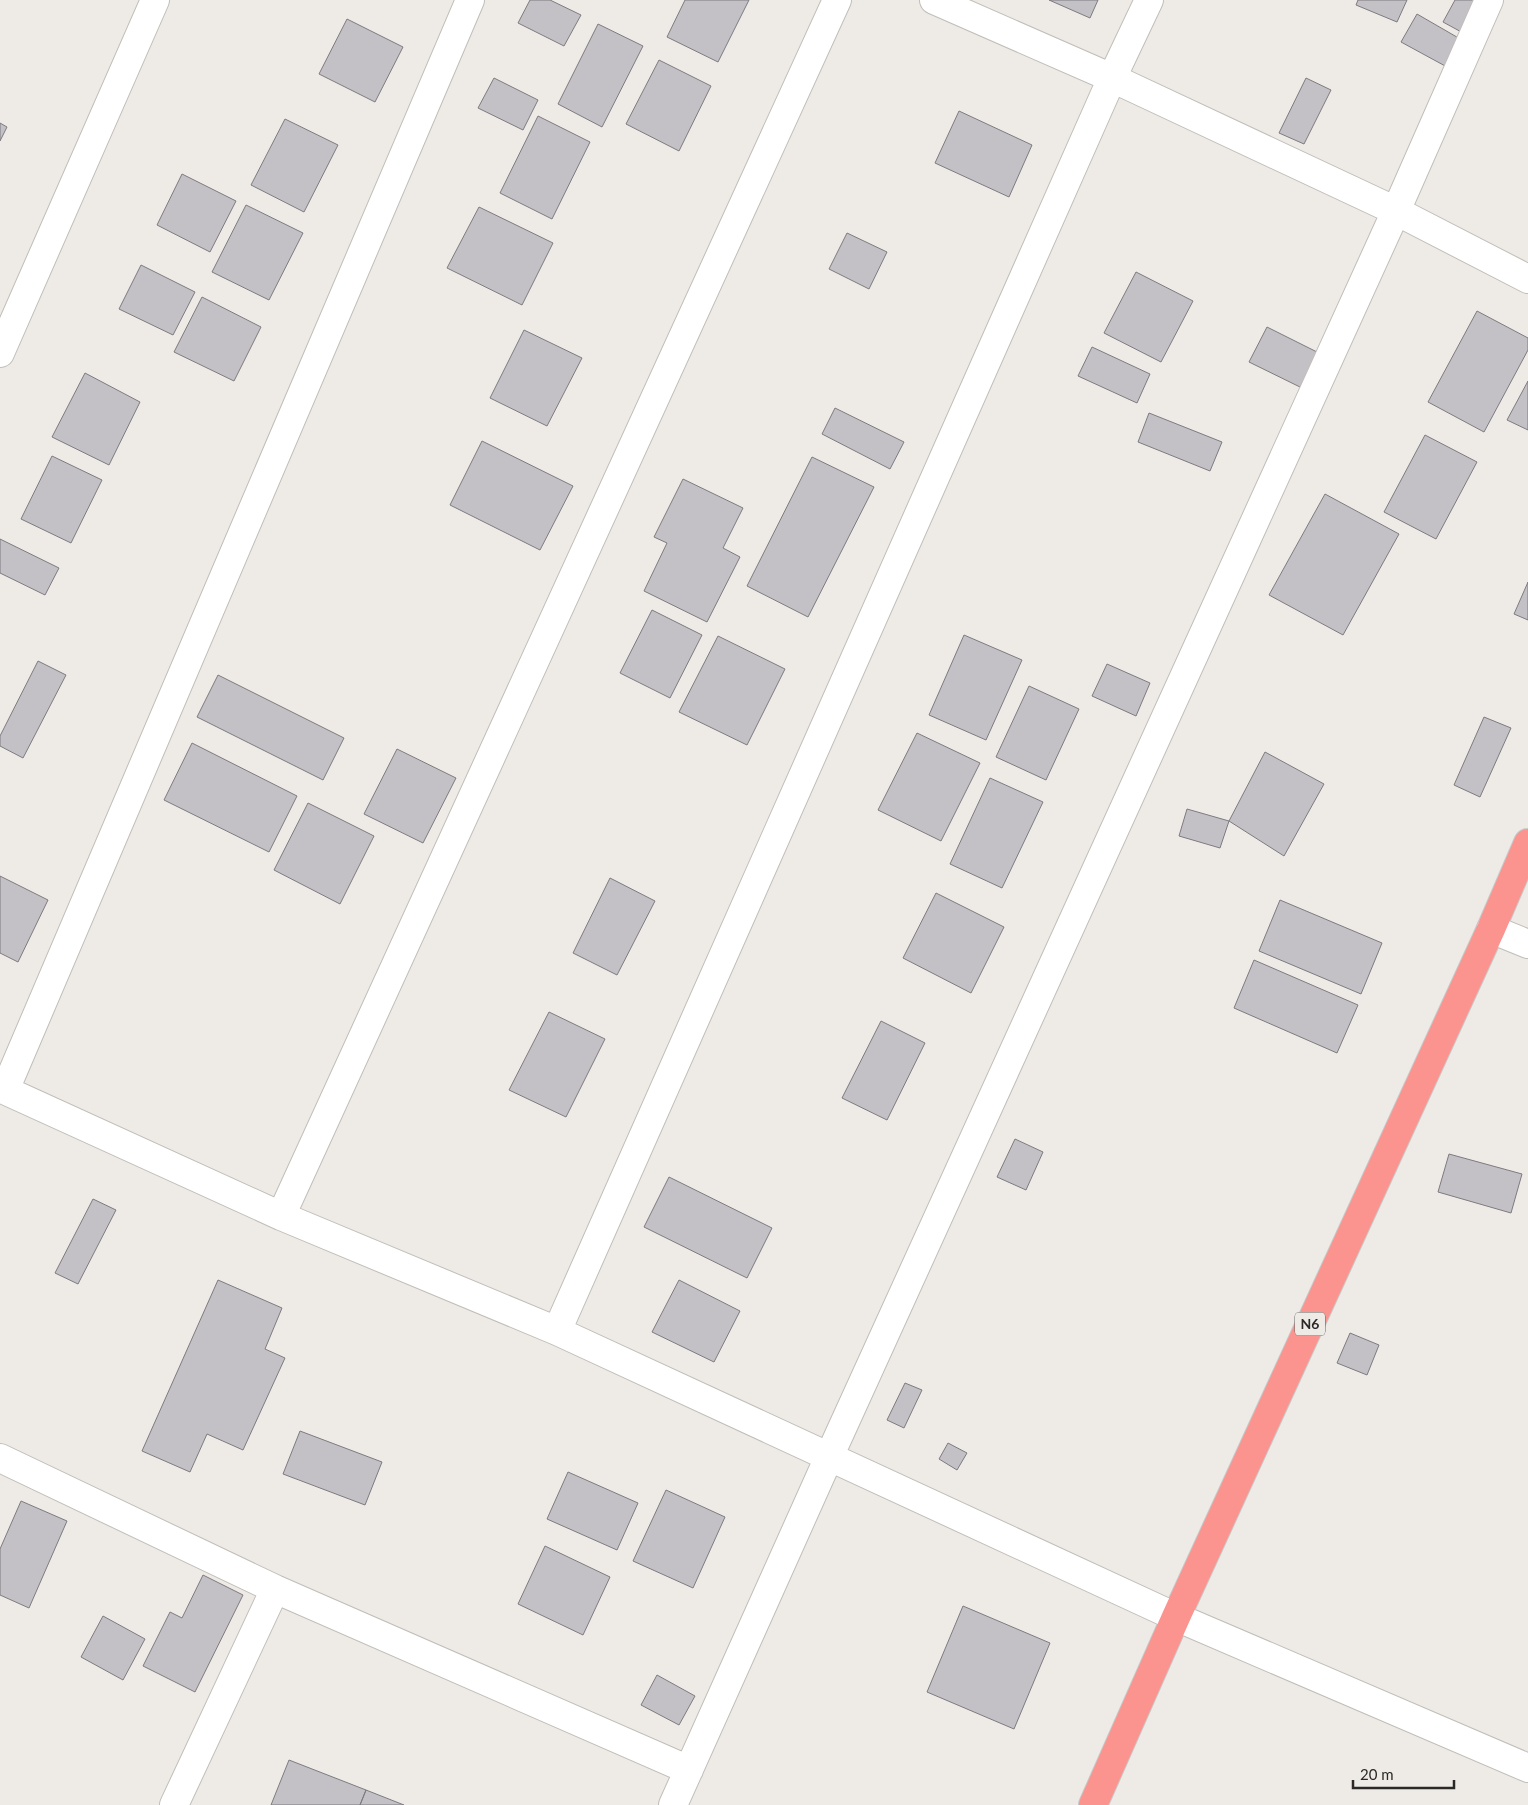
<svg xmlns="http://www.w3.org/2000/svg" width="1528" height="1805" viewBox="0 0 1528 1805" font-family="Lato,sans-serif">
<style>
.building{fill:#c3c1c6;stroke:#7d7b7f}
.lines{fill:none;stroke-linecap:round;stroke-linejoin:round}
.minor-casing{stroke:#c1beba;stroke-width:30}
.trunk-casing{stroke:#c8c7c7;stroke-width:30}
.minor{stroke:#fff;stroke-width:28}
.trunk{stroke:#fb938f;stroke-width:28}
.labels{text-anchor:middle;stroke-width:4.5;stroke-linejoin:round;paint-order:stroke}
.shield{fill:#eeebe6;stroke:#656360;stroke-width:1}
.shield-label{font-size:14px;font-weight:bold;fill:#2a2927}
</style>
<rect width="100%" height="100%" fill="#eeebe6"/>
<path class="building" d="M530 0H550L581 15 564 46 518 23Z
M685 0H749L718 62 667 37Z
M1049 0H1098L1090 18Z
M1358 0H1407L1397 22 1356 5Z
M1455 0H1478L1465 34 1443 22Z
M1417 14 1462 40 1447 67 1401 42Z
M347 19 403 47 375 102 319 74Z
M598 24 643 46 602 127 558 104Z
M659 60 711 86 679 151 626 124Z
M494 78 538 100 523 130 478 108Z
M1306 78 1331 90 1304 144 1279 133Z
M959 111 1032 145 1009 197 935 163Z
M538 116 590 142 552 219 500 193Z
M285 119 338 145 304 212 251 185Z
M0 123 7 127 0 141Z
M182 174 236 201 210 252 157 225Z
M246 205 303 233 269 300 212 272Z
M479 207 553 243 522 305 447 268Z
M847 233 887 252 869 289 829 269Z
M141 265 195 292 173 335 119 309Z
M1136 272 1193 301 1161 362 1104 333Z
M202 297 261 327 234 381 174 352Z
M1477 311 1528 338V350L1484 432 1428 402Z
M1267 327 1319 353 1302 388 1249 362Z
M524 330 582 358 547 426 490 398Z
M1092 347 1150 374 1137 403 1078 376Z
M85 373 140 402 109 465 52 437Z
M1528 381V430L1507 420Z
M835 408 904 442 890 469 822 434Z
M1149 413 1222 442 1210 471 1138 442Z
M1425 435 1477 462 1436 539 1384 512Z
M482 441 573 486 540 550 450 505Z
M52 456 102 480 71 543 21 519Z
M812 457 874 487 808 617 747 586Z
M683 479 743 508 723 548 740 557 707 622 644 591 667 543 654 537Z
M1325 494 1399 534 1343 635 1269 595Z
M0 539 59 568 45 595 0 573Z
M1528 582V620L1514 614Z
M652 610 702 635 670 698 620 673Z
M964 635 1022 660 986 740 929 715Z
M718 636 785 669 747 745 679 712Z
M38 661 66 675 23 758 0 746V736Z
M1107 664 1150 683 1136 716 1092 696Z
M218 675 344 738 323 780 197 717Z
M1029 686 1079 709 1046 780 996 757Z
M1484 717 1511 728 1480 797 1454 785Z
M917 733 980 763 941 841 878 810Z
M192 743 297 796 269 852 164 800Z
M397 749 456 778 423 843 364 814Z
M1265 752 1324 784 1284 856 1229 821Z
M990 778 1043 802 1002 888 950 864Z
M308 803 374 836 340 904 274 870Z
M1187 809 1229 821 1220 848 1179 836Z
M0 876 48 900 18 962 0 953Z
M610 878 655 901 617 975 573 953Z
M936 893 1004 927 971 993 903 958Z
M1280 900 1382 943 1361 994 1259 951Z
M1254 960 1358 1005 1337 1053 1234 1008Z
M549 1012 605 1039 566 1117 509 1090Z
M881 1021 925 1043 887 1120 842 1098Z
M1015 1139 1043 1152 1026 1190 997 1177Z
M1449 1154 1522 1174 1511 1213 1438 1192Z
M669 1177 772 1228 747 1278 644 1227Z
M93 1199 116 1210 78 1284 55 1273Z
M218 1280 282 1308 265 1349 285 1358 243 1450 207 1434 190 1472 142 1451Z
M679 1280 740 1311 714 1362 652 1332Z
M1350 1333 1379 1345 1367 1375 1337 1363Z
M905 1383 922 1390 904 1428 887 1420Z
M300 1431 382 1462 365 1505 283 1474Z
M948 1443 967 1453 957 1470 939 1459Z
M568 1472 638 1503 617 1550 547 1519Z
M666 1490 725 1517 693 1588 633 1561Z
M21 1501 67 1521 29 1608 0 1595V1549Z
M545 1546 610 1577 583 1635 518 1604Z
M203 1575 243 1595 195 1692 143 1666 170 1612 182 1618Z
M963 1606 1050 1643 1014 1729 927 1692Z
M103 1616 145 1639 123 1680 81 1657Z
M657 1675 695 1696 679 1725 641 1705Z
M289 1760 366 1790 360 1805H271Z
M366 1790 404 1805H360Z"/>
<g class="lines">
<defs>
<path id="minor" d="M934 0 1112 78 1396 211 1528 279
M0 353 155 0
M1491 929 1528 944
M0 1088 281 1216 557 1331 1176 1617 1528 1768
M5 1090 470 0
M281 1216 837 0
M557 1331 1112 78 1149 0
M0 1458 275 1589 689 1770
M174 1805 275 1589
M673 1805 829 1457 1396 211 1489 0"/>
<path id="trunk" d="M1093 1805 1176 1617 1491 929 1528 843"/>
</defs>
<use href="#minor" class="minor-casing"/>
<use href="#trunk" class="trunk-casing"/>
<use href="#minor" class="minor"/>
<use href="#trunk" class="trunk"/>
</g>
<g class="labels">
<rect class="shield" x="1295" y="1312.5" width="30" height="23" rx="4"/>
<g class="shield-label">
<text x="1310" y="1329">N6</text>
</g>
</g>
<path d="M1353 1780v8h101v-8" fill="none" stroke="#2a2927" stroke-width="2.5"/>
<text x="1360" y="1780" font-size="15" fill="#2a2927" stroke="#eeebe6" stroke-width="4" paint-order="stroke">20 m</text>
</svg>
